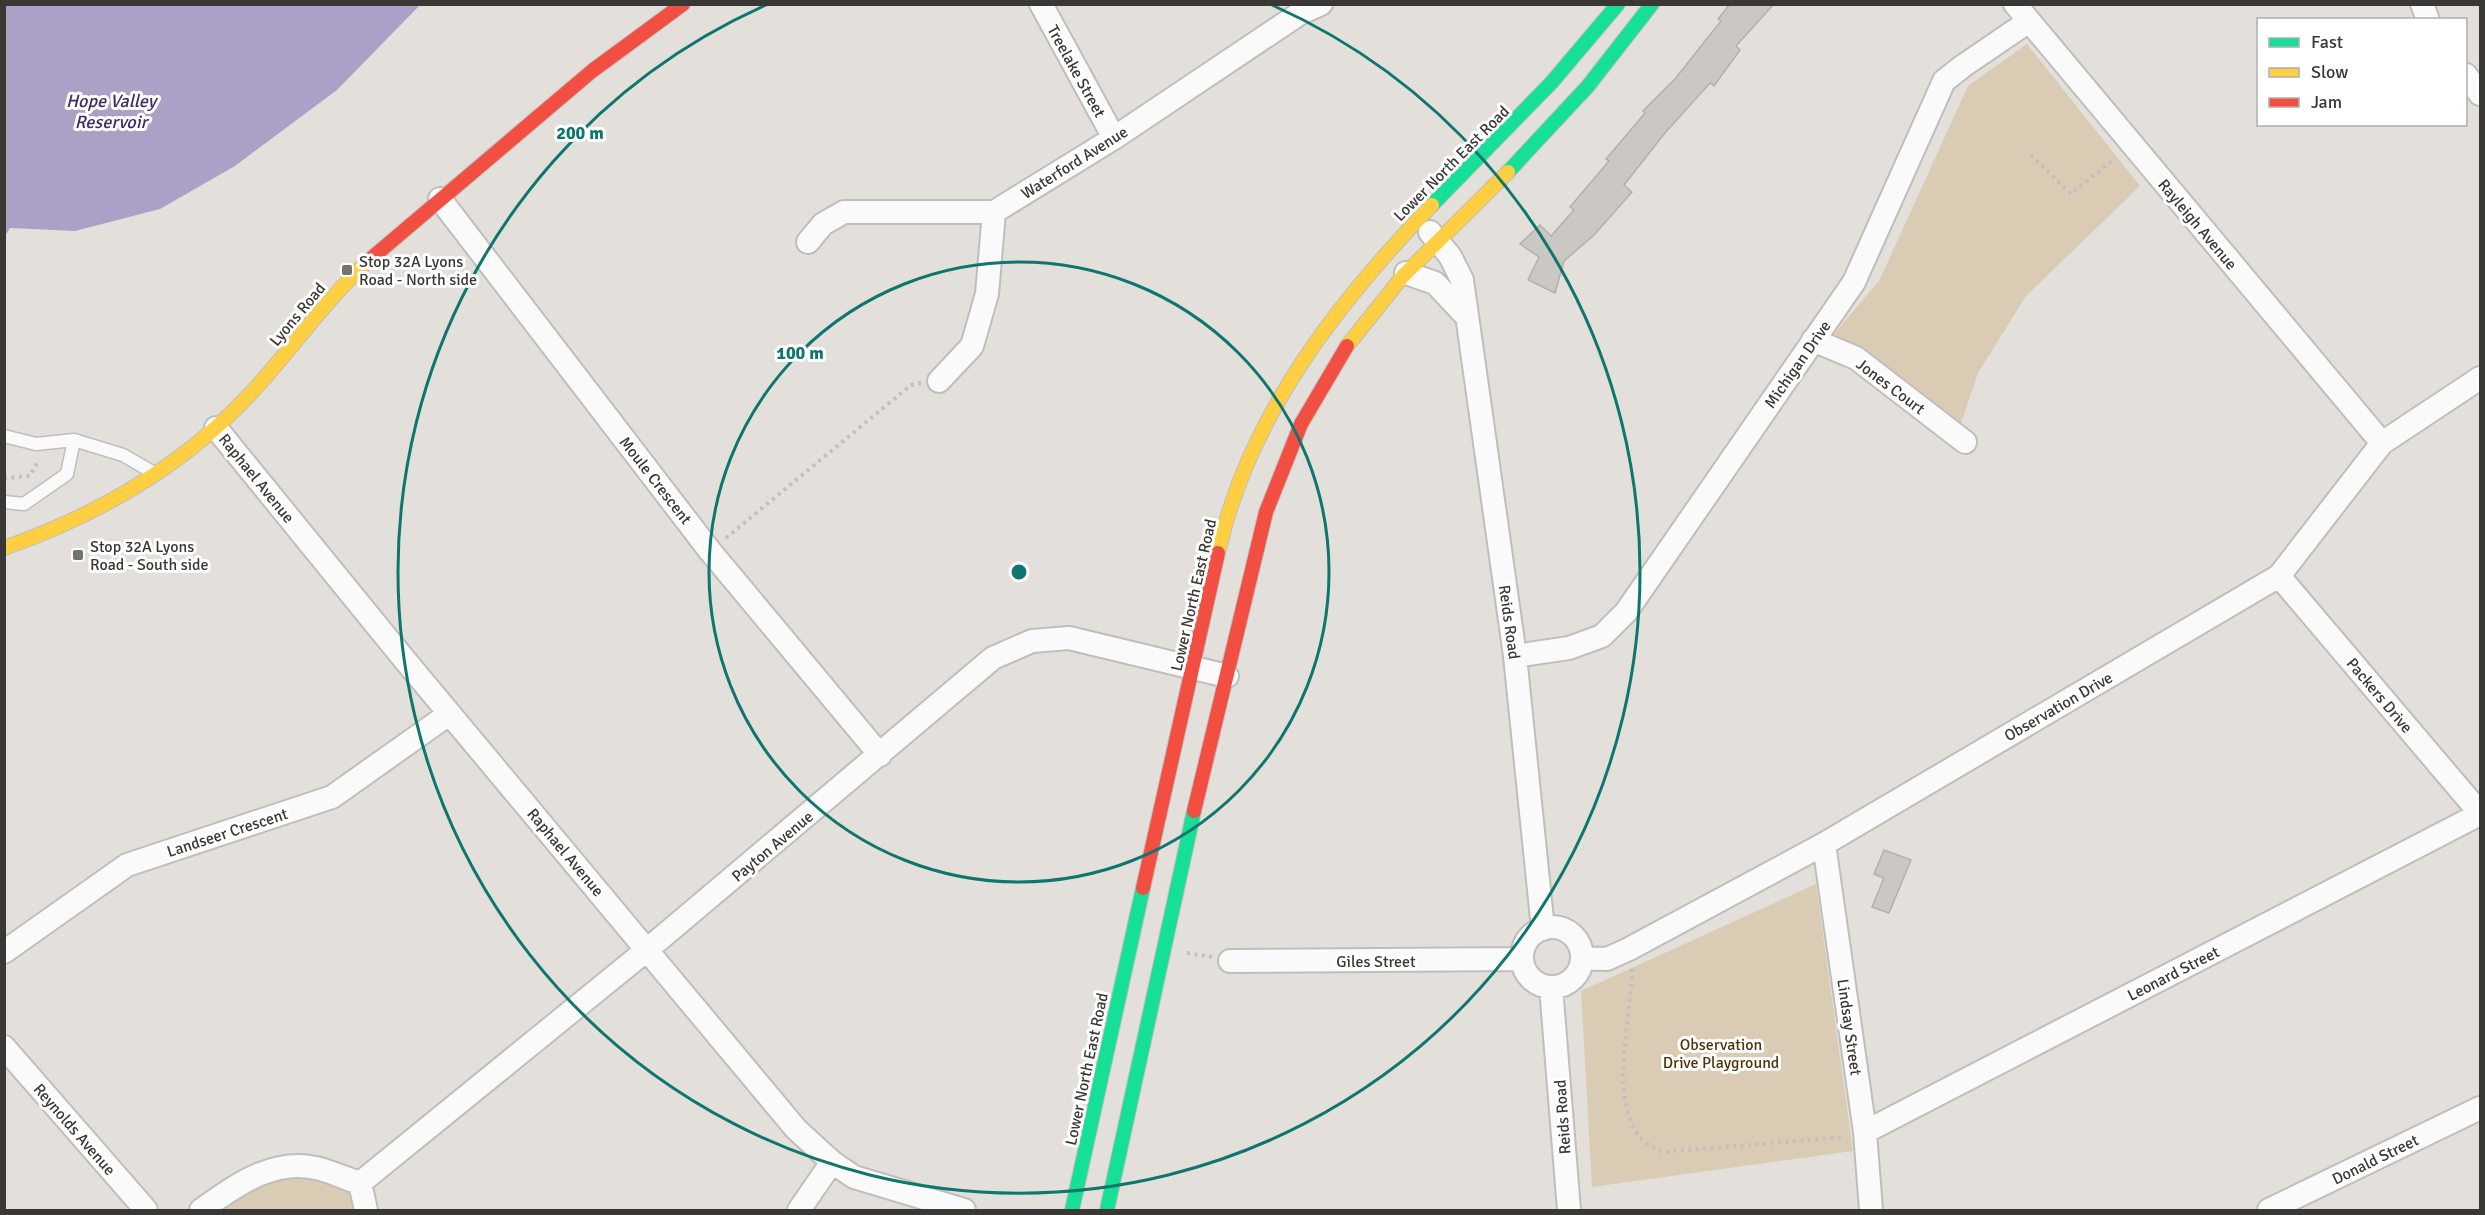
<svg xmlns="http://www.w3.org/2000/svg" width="2485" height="1215" viewBox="0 0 2485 1215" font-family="Signika,sans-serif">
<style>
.green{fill:#dacbb4}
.water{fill:#aca0c6}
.building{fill:#cac7c4;stroke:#b2b0ad;stroke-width:1.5}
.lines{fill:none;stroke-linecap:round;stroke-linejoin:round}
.lane-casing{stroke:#c0bebb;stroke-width:15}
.street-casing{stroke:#c0bebb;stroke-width:26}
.fast-casing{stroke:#c0bebb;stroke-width:16}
.slow-casing{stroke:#c0bebb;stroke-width:16}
.jam-casing{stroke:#c0bebb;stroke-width:16}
.path{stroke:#c1c0be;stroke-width:4;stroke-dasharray:3 4.5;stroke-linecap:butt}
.lane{stroke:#fbfafa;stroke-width:12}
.street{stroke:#fbfafa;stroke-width:22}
.fast{stroke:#16e098;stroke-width:14}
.slow{stroke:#ffcf43;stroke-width:14}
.jam{stroke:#f24e42;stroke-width:14}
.ring{fill:none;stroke:#0f766e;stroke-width:3}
.poi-dot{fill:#75736f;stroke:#fff;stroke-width:2}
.labels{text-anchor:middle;stroke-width:6;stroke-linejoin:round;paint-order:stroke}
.street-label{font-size:16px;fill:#3a3835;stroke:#fff}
.poi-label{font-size:16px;fill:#3a3835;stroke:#fff;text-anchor:start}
.park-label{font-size:16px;fill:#4d3507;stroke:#fff}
.water-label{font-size:18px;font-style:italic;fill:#42296c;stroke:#fff}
.centre{fill:#0f766e;stroke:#fff;stroke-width:3}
.ring-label{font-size:18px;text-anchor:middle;font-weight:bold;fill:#0f766e;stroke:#fff;stroke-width:6;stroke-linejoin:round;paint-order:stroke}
</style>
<rect width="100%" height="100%" fill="#e3e0dc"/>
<path class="green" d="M2027 44 2140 186 2026 296 1978 373 1960 426 1833 335 1879 281 1968 86Z
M1816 884 1853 1151 1592 1187 1581 991Z
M277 1168 360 1183 366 1210H201Z"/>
<path class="water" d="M5 4H420V5L337 90 235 166 160 209 75 231 10 228 5 236Z"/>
<path class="building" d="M1730 4H1774L1736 46 1740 50 1714 86 1710 83 1665 133 1624 185 1632 192 1594 235 1564 261 1555 293 1528 280 1539 257 1520 244 1540 225 1551 236 1574 210 1570 207 1609 161 1606 159 1645 113 1643 111 1675 79 1721 21 1718 19Z
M1884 850 1911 860 1889 913 1872 907 1884 878 1874 874Z"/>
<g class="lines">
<defs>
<path id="lane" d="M4 436 36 444 74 440 123 455 154 473
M4 502 24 504 67 474 74 440"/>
<path id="street" d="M1041 4 1114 138
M2015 4 2382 443
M2422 4 2428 20
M2466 75 2480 94
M440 199 710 551 880 755
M1430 232 1450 256 1462 280 1515 656 1543 929
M808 242 823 224 844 212H994L1114 138 1299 14 1321 4
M1406 273 1435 283 1467 317
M1813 340 1856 358 1965 442
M939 381 972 346 987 294 994 212
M216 428 404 659 796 1129 832 1162 854 1177 964 1210
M2279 576 2480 813
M1515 656 1569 648 1602 636 1626 612 1854 282 1944 81 1963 66 2029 21
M1824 844 1865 1132 1871 1210
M1522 957a30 30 0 1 1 60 0a30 30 0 1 1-60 0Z
M4 952 127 865 332 797 449 714
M1582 958 1607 959 1629 949 1824 844 2279 576 2382 443 2480 378
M1230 961 1522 959
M1551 987 1569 1210
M4 1047 146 1210
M1865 1132 2480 814
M360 1183 648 949 993 658 1032 641 1069 638 1227 676
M360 1183 366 1210
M201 1210C235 1186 275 1156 320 1169 334 1173 347 1179 360 1183
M799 1210 832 1162
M2269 1210 2480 1108"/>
<path id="fast" d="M1508 172 1588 86 1652 4
M1432 205 1552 82 1618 4
M1072 1210 1143 888
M1107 1210 1194 811"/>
<path id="slow" d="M1347 346 1403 276 1508 172
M4 548C98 515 184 466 252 392 291 350 324 302 367 262
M1218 553C1248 417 1337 303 1432 205"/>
<path id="jam" d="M367 262 592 71 683 4
M1194 811 1266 512 1301 424 1347 346
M1143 888 1218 553"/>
</defs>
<use href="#lane" class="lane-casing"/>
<use href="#street" class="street-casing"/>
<use href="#fast" class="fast-casing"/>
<use href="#slow" class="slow-casing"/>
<use href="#jam" class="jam-casing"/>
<path class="path" d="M2031 155 2071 194 2112 161
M4 478 30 476 39 459
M726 538 911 385 921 383
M1187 953 1212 957
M1632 969C1632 1019 1608 1092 1639 1136 1644 1143 1655 1148 1662 1152L1845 1137"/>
<use href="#lane" class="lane"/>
<use href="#street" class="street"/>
<use href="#fast" class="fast"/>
<use href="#slow" class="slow"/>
<use href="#jam" class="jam"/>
</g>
<g class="ring">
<circle cx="1019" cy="572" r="310"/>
<path d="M1272 5A621 621 0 1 1 766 5"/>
</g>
<g class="poi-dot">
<rect x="341" y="264" width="12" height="12" rx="3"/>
<rect x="72" y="549" width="12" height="12" rx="3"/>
</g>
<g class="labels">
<g class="street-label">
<text transform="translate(1077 71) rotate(61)" y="6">Treelake Street</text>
<text transform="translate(1074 162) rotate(-32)" y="6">Waterford Avenue</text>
<text transform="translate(1451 163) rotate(-45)" y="6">Lower North East Road</text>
<text transform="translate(2198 224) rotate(50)" y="6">Rayleigh Avenue</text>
<text transform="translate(297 314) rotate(-50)" y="6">Lyons Road</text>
<text transform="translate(1797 364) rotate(-55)" y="6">Michigan Drive</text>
<text transform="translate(1891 386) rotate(37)" y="6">Jones Court</text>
<text transform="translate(257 478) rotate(51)" y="6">Raphael Avenue</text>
<text transform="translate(656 480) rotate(52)" y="6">Moule Crescent</text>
<text transform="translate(1193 595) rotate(-77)" y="6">Lower North East Road</text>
<text transform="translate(1510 622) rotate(82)" y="6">Reids Road</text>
<text transform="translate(2380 695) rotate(50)" y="6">Packers Drive</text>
<text transform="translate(2058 706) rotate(-30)" y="6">Observation Drive</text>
<text transform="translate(227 832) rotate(-18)" y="6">Landseer Crescent</text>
<text transform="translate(772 846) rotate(-40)" y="6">Payton Avenue</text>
<text transform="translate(566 852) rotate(50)" y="6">Raphael Avenue</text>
<text x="1376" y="967">Giles Street</text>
<text transform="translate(2173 973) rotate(-27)" y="6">Leonard Street</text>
<text transform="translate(1850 1027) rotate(82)" y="6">Lindsay Street</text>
<text transform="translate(1086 1069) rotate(-78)" y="6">Lower North East Road</text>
<text transform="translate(1562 1117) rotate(-94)" y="6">Reids Road</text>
<text transform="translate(75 1129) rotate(49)" y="6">Reynolds Avenue</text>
<text transform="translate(2375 1159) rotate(-26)" y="6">Donald Street</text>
</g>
<g class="poi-label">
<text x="359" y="267">Stop 32A Lyons<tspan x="359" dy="18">Road - North side</tspan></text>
<text x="90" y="552">Stop 32A Lyons<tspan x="90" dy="18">Road - South side</tspan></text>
</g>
<g class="park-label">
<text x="1721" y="1050">Observation<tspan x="1721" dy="18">Drive Playground</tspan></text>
</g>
<g class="water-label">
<text x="111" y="107">Hope Valley<tspan x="111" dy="21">Reservoir</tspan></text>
</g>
</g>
<circle cx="1019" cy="572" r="9" class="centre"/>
<g class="ring-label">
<text x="580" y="139">200 m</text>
<text x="800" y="359">100 m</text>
</g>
<rect width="2485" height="1215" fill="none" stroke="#3a3835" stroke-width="12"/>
<rect x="2257" y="18" width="210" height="108" fill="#ffffff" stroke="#b0afae" stroke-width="1.5"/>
<rect x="2269" y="38" width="30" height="9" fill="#16e098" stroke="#b0afae" stroke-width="1.5"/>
<text x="2311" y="48" font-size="18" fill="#3a3835">Fast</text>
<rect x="2269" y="68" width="30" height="9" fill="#ffcf43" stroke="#b0afae" stroke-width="1.5"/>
<text x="2311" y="78" font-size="18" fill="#3a3835">Slow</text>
<rect x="2269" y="98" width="30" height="9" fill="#f24e42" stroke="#b0afae" stroke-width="1.5"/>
<text x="2311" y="108" font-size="18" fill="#3a3835">Jam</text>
</svg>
